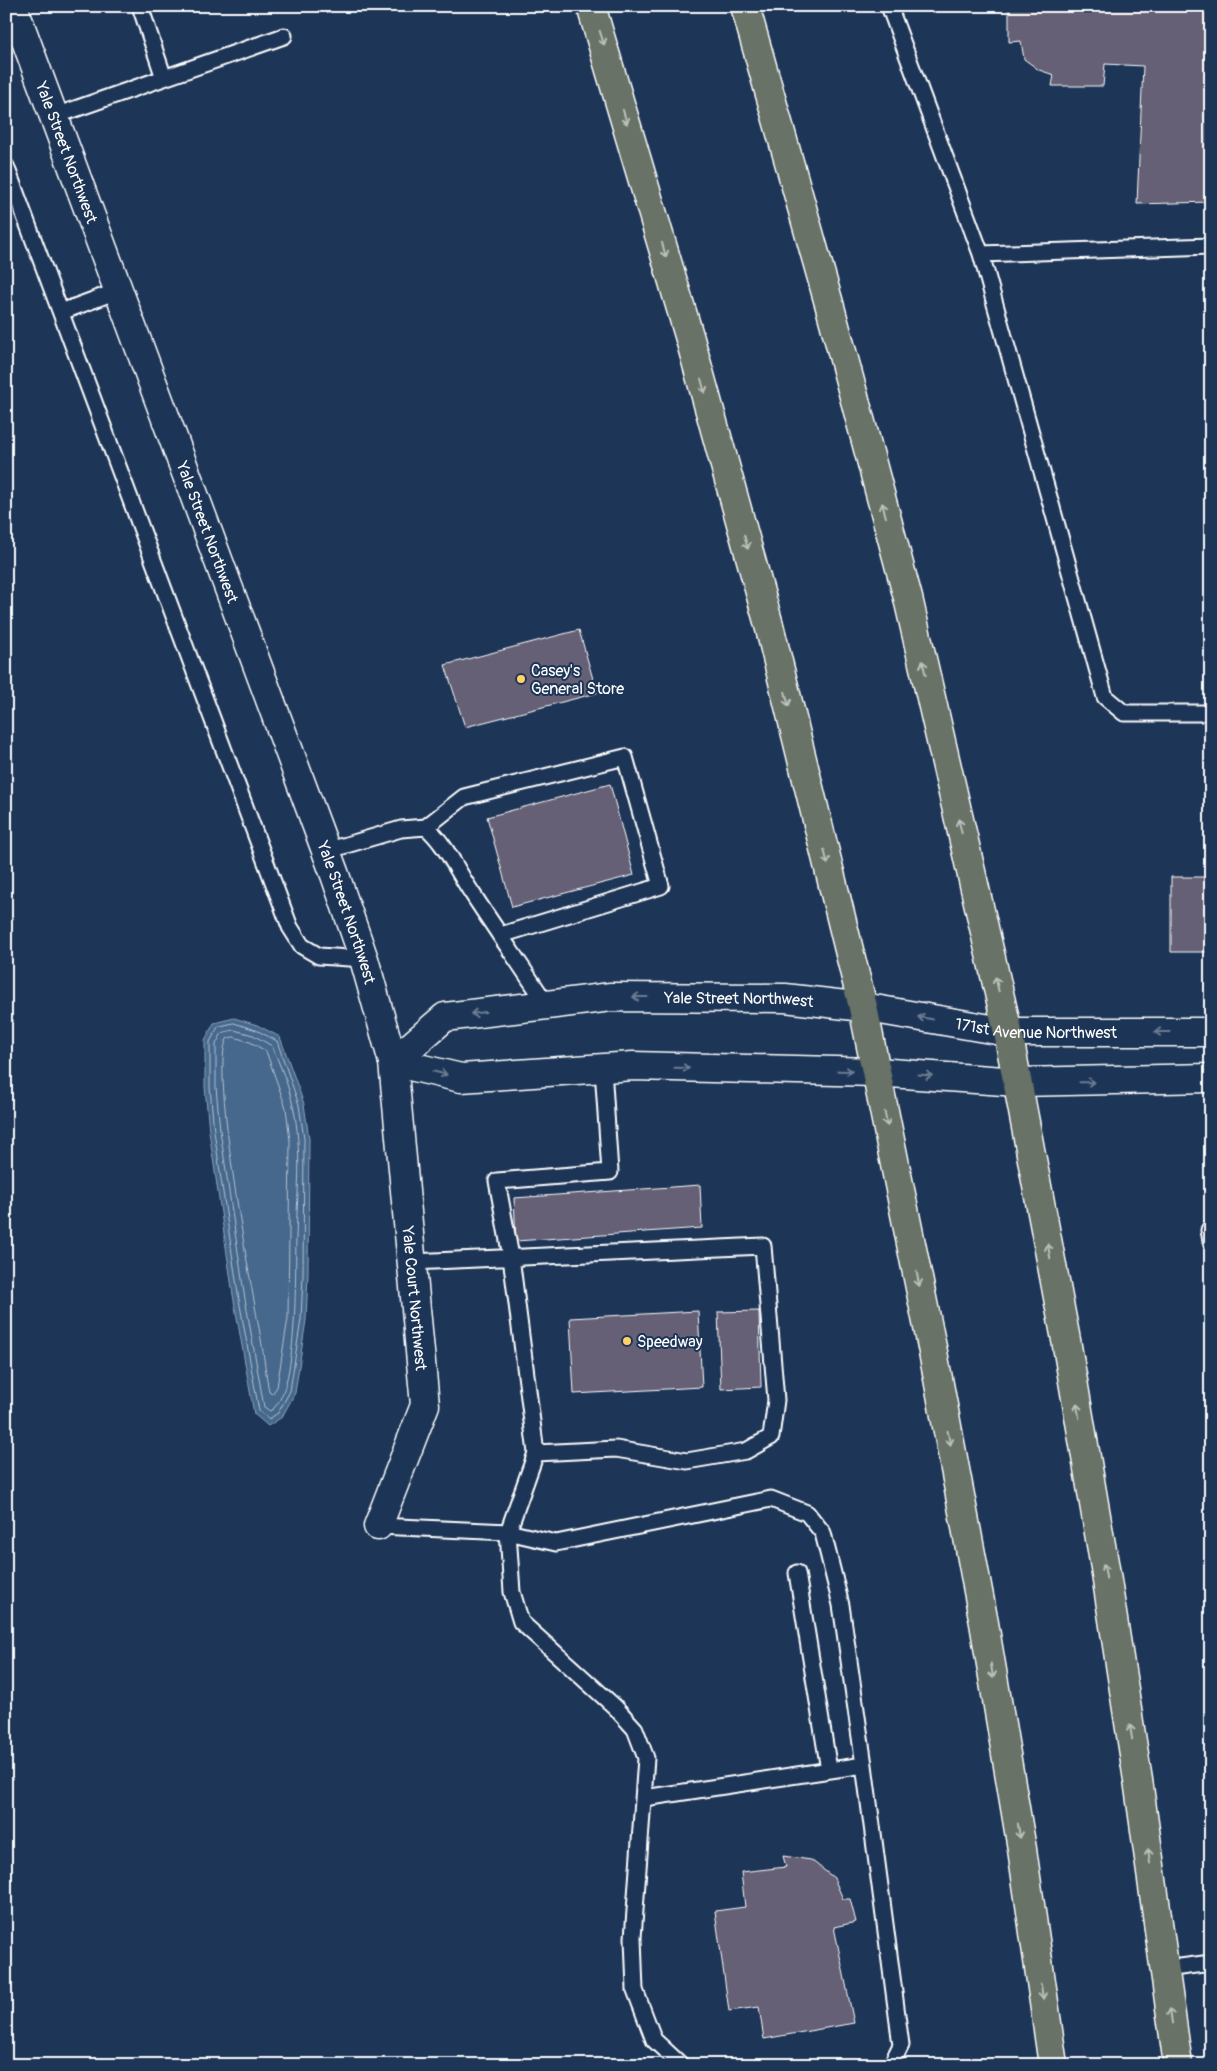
<svg xmlns="http://www.w3.org/2000/svg" width="1217" height="2071" viewBox="0 0 1217 2071" font-family="Pangolin,sans-serif">
<style>
.water{fill:#45678c;stroke:#8fa4ba}
.lines{fill:none;stroke-linecap:round;stroke-linejoin:round}
.shore{stroke:#b5c2d1;stroke-width:1}
.building{fill:#656074;stroke:#fff}
.lane-casing{stroke:#fff;stroke-width:19}
.street-casing{stroke:#fff;stroke-width:31}
.secondary-casing{stroke:#fff;stroke-width:31}
.highway-casing{stroke:#fff;stroke-width:31}
.lane{stroke:#1d3557;stroke-width:15}
.street{stroke:#1d3557;stroke-width:28}
.secondary{stroke:#1d3557;stroke-width:28}
.highway{stroke:#687266;stroke-width:28}
.oneway{stroke:#bbc0ba}
.oneway2{stroke:#6c7c92}
.poi-dot{fill:#ffd166;stroke:#1d3557;stroke-width:2}
.labels{text-anchor:middle;stroke-width:4;stroke-linejoin:round;paint-order:stroke}
.street-label{font-size:16px;fill:#fff;stroke:#1d3557}
.poi-label{font-size:16px;fill:#fff;stroke:#1d3557;text-anchor:start}
</style>
<rect width="100%" height="100%" fill="#1d3557"/>
<filter id="ink" filterUnits="userSpaceOnUse"><feTurbulence type="fractalNoise" baseFrequency=".02" numOctaves="2"/><feDisplacementMap in="SourceGraphic" scale="10" xChannelSelector="R" yChannelSelector="G"/><feConvolveMatrix kernelMatrix="1 2 1 2 8 2 1 2 1" color-interpolation-filters="sRGB"/></filter>
<g filter="url(#ink)">
<path class="water" d="M234 1018 257 1025 280 1037 304 1104 309 1139 308 1275 306 1320 295 1393 282 1417 268 1426 254 1414 233 1295 209 1131 205 1087V1040L214 1023Z"/>
<g class="lines">
<path class="shore" d="M234 1023 256 1030 277 1041 299 1105 304 1139 303 1275 301 1319 290 1391 278 1413 269 1419 259 1411 238 1294 214 1131 210 1087V1042L218 1027Z
M234 1030 253 1035 272 1046C280 1065 289 1086 293 1106 303 1149 297 1196 296 1239 295 1270 299 1396 270 1411L264 1407 244 1293 220 1130 216 1087V1044L222 1033Z
M234 1037 250 1042 266 1051 286 1108 290 1141 288 1318 277 1387 272 1394 269 1392C266 1375 264 1357 261 1339 253 1294 209 1068 227 1039Z"/>
</g>
<path class="building" d="M1009 6H1211V202L1137 204 1143 66 1105 64 1103 86H1052L1054 75 1039 70 1024 59 1021 41 1009 42Z
M579 630 597 693 465 727 445 665Z
M610 784 634 875 512 907 487 817Z
M1171 877H1211V952H1171Z
M700 1185 702 1228 516 1241 514 1198Z
M698 1311 702 1387 574 1394 570 1318Z
M759 1311 761 1387 721 1389 718 1312Z
M783 1856 811 1860 834 1878 843 1899H850L856 1922 834 1927 854 2023 764 2039 759 2007 729 2011 715 1911 745 1907 741 1872 786 1867Z"/>
<g class="lines">
<defs>
<path id="lane" d="M140 6 164 78
M889 6 981 254 1105 697 1124 713H1211
M55 116 284 36
M6 166 290 927 302 946 319 956 364 959
M981 254 1211 246
M61 312 120 290
M426 827 464 797 625 757 661 886 501 935
M326 851 401 829 426 827C446 844 457 871 472 893 496 930 522 967 547 1005
M1211 1227 1209 1230 1211 1241
M412 1262 763 1246 776 1400 771 1437 746 1451 687 1461 616 1449 536 1453 508 1532 512 1592 521 1622 615 1707 635 1729 646 1758 633 1938 635 1990 654 2040 681 2065
M536 1453 511 1257 497 1181 610 1172 603 1069
M378 1526 508 1532 556 1543 771 1499 807 1513 823 1533 841 1605 864 1765 901 2045 891 2065
M797 1573 829 1770
M644 1798 864 1765
M1165 1969 1211 1963"/>
<g id="street">
<path id="s1" d="M13 6 335 875 364 959 393 1062 425 1405 378 1526"/>
<path id="s2" d="M393 1062 445 1017 547 1005 611 997 785 998 863 1007"/>
<path d="M393 1062 461 1078 633 1066 876 1072"/>
</g>
<g id="secondary">
<path id="s3" d="M863 1007 1008 1032H1211"/>
<path d="M876 1072 1018 1082 1211 1078"/>
</g>
<path id="highway" d="M591 6 690 339 769 625 863 1007 933 1352 984 1623 1022 1849 1053 2065
M745 6 830 307 908 598 1008 1032 1066 1340 1105 1568 1138 1780 1178 2065"/>
</defs>
<use href="#lane" class="lane-casing"/>
<use href="#street" class="street-casing"/>
<use href="#secondary" class="secondary-casing"/>
<use href="#highway" class="highway-casing"/>
<use href="#lane" class="lane"/>
<use href="#street" class="street"/>
<use href="#secondary" class="secondary"/>
<use href="#highway" class="highway"/>
</g>
<defs><path id="oneway-shaft" d="M-6 0H5M1.5-3L5.5 0L1.5 3" fill="none" stroke-width="1.6" stroke-linecap="round" stroke-linejoin="round" transform="scale(1.25)"/></defs>
<g class="oneway">
<use href="#oneway-shaft" transform="translate(602 38) rotate(72)"/>
<use href="#oneway-shaft" transform="translate(625 117) rotate(74)"/>
<use href="#oneway-shaft" transform="translate(664 250) rotate(74)"/>
<use href="#oneway-shaft" transform="translate(703 386) rotate(75)"/>
<use href="#oneway-shaft" transform="translate(884 510) rotate(-105)"/>
<use href="#oneway-shaft" transform="translate(746 542) rotate(75)"/>
<use href="#oneway-shaft" transform="translate(924 668) rotate(-103)"/>
<use href="#oneway-shaft" transform="translate(787 699) rotate(76)"/>
<use href="#oneway-shaft" transform="translate(960 826) rotate(-103)"/>
<use href="#oneway-shaft" transform="translate(826 857) rotate(76)"/>
<use href="#oneway-shaft" transform="translate(997 984) rotate(-103)"/>
<use href="#oneway-shaft" transform="translate(886 1119) rotate(79)"/>
<use href="#oneway-shaft" transform="translate(1049 1251) rotate(-100)"/>
<use href="#oneway-shaft" transform="translate(918 1279) rotate(79)"/>
<use href="#oneway-shaft" transform="translate(1078 1411) rotate(-100)"/>
<use href="#oneway-shaft" transform="translate(949 1438) rotate(79)"/>
<use href="#oneway-shaft" transform="translate(1105 1571) rotate(-99)"/>
<use href="#oneway-shaft" transform="translate(992 1671) rotate(81)"/>
<use href="#oneway-shaft" transform="translate(1131 1732) rotate(-99)"/>
<use href="#oneway-shaft" transform="translate(1019 1831) rotate(81)"/>
<use href="#oneway-shaft" transform="translate(1149 1856) rotate(-98)"/>
<use href="#oneway-shaft" transform="translate(1042 1992) rotate(82)"/>
<use href="#oneway-shaft" transform="translate(1171 2016) rotate(-98)"/>
</g>
<g class="oneway2">
<use href="#oneway-shaft" transform="translate(640 997) rotate(-180)"/>
<use href="#oneway-shaft" transform="translate(478 1013) rotate(173)"/>
<use href="#oneway-shaft" transform="translate(925 1018) rotate(-170)"/>
<use href="#oneway-shaft" transform="translate(1162 1032) rotate(-180)"/>
<use href="#oneway-shaft" transform="translate(682 1068) rotate(1)"/>
<use href="#oneway-shaft" transform="translate(845 1071) rotate(1)"/>
<use href="#oneway-shaft" transform="translate(440 1073) rotate(14)"/>
<use href="#oneway-shaft" transform="translate(925 1075) rotate(4)"/>
<use href="#oneway-shaft" transform="translate(1087 1082) rotate(-1)"/>
</g>
</g>
<g class="poi-dot">
<circle cx="521" cy="679" r="5"/>
<circle cx="627" cy="1341" r="5"/>
</g>
<g class="labels">
<g class="street-label">
<text dy="6" stroke="none"><textPath href="#s1" startOffset="156">Yale Street Northwest</textPath></text>
<text dy="6" stroke="none"><textPath href="#s1" startOffset="561">Yale Street Northwest</textPath></text>
<text dy="6" stroke="none"><textPath href="#s1" startOffset="966">Yale Street Northwest</textPath></text>
<text dy="6" stroke="none"><textPath href="#s2" startOffset="364">Yale Street Northwest</textPath></text>
<text dy="6" stroke="none"><textPath href="#s3" startOffset="175">171st Avenue Northwest</textPath></text>
<text dy="6" stroke="none"><textPath href="#s1" startOffset="1360">Yale Court Northwest</textPath></text>
</g>
<g class="poi-label">
<text x="531" y="676">Casey's<tspan x="531" dy="18">General Store</tspan></text>
<text x="637" y="1347">Speedway</text>
</g>
</g>
<rect width="1217" height="2071" fill="none" stroke="#1d3557" stroke-width="25"/>
<rect x="12" y="12" width="1192" height="2046" fill="none" stroke="#fff" stroke-width="2" filter="url(#ink)"/>
</svg>
